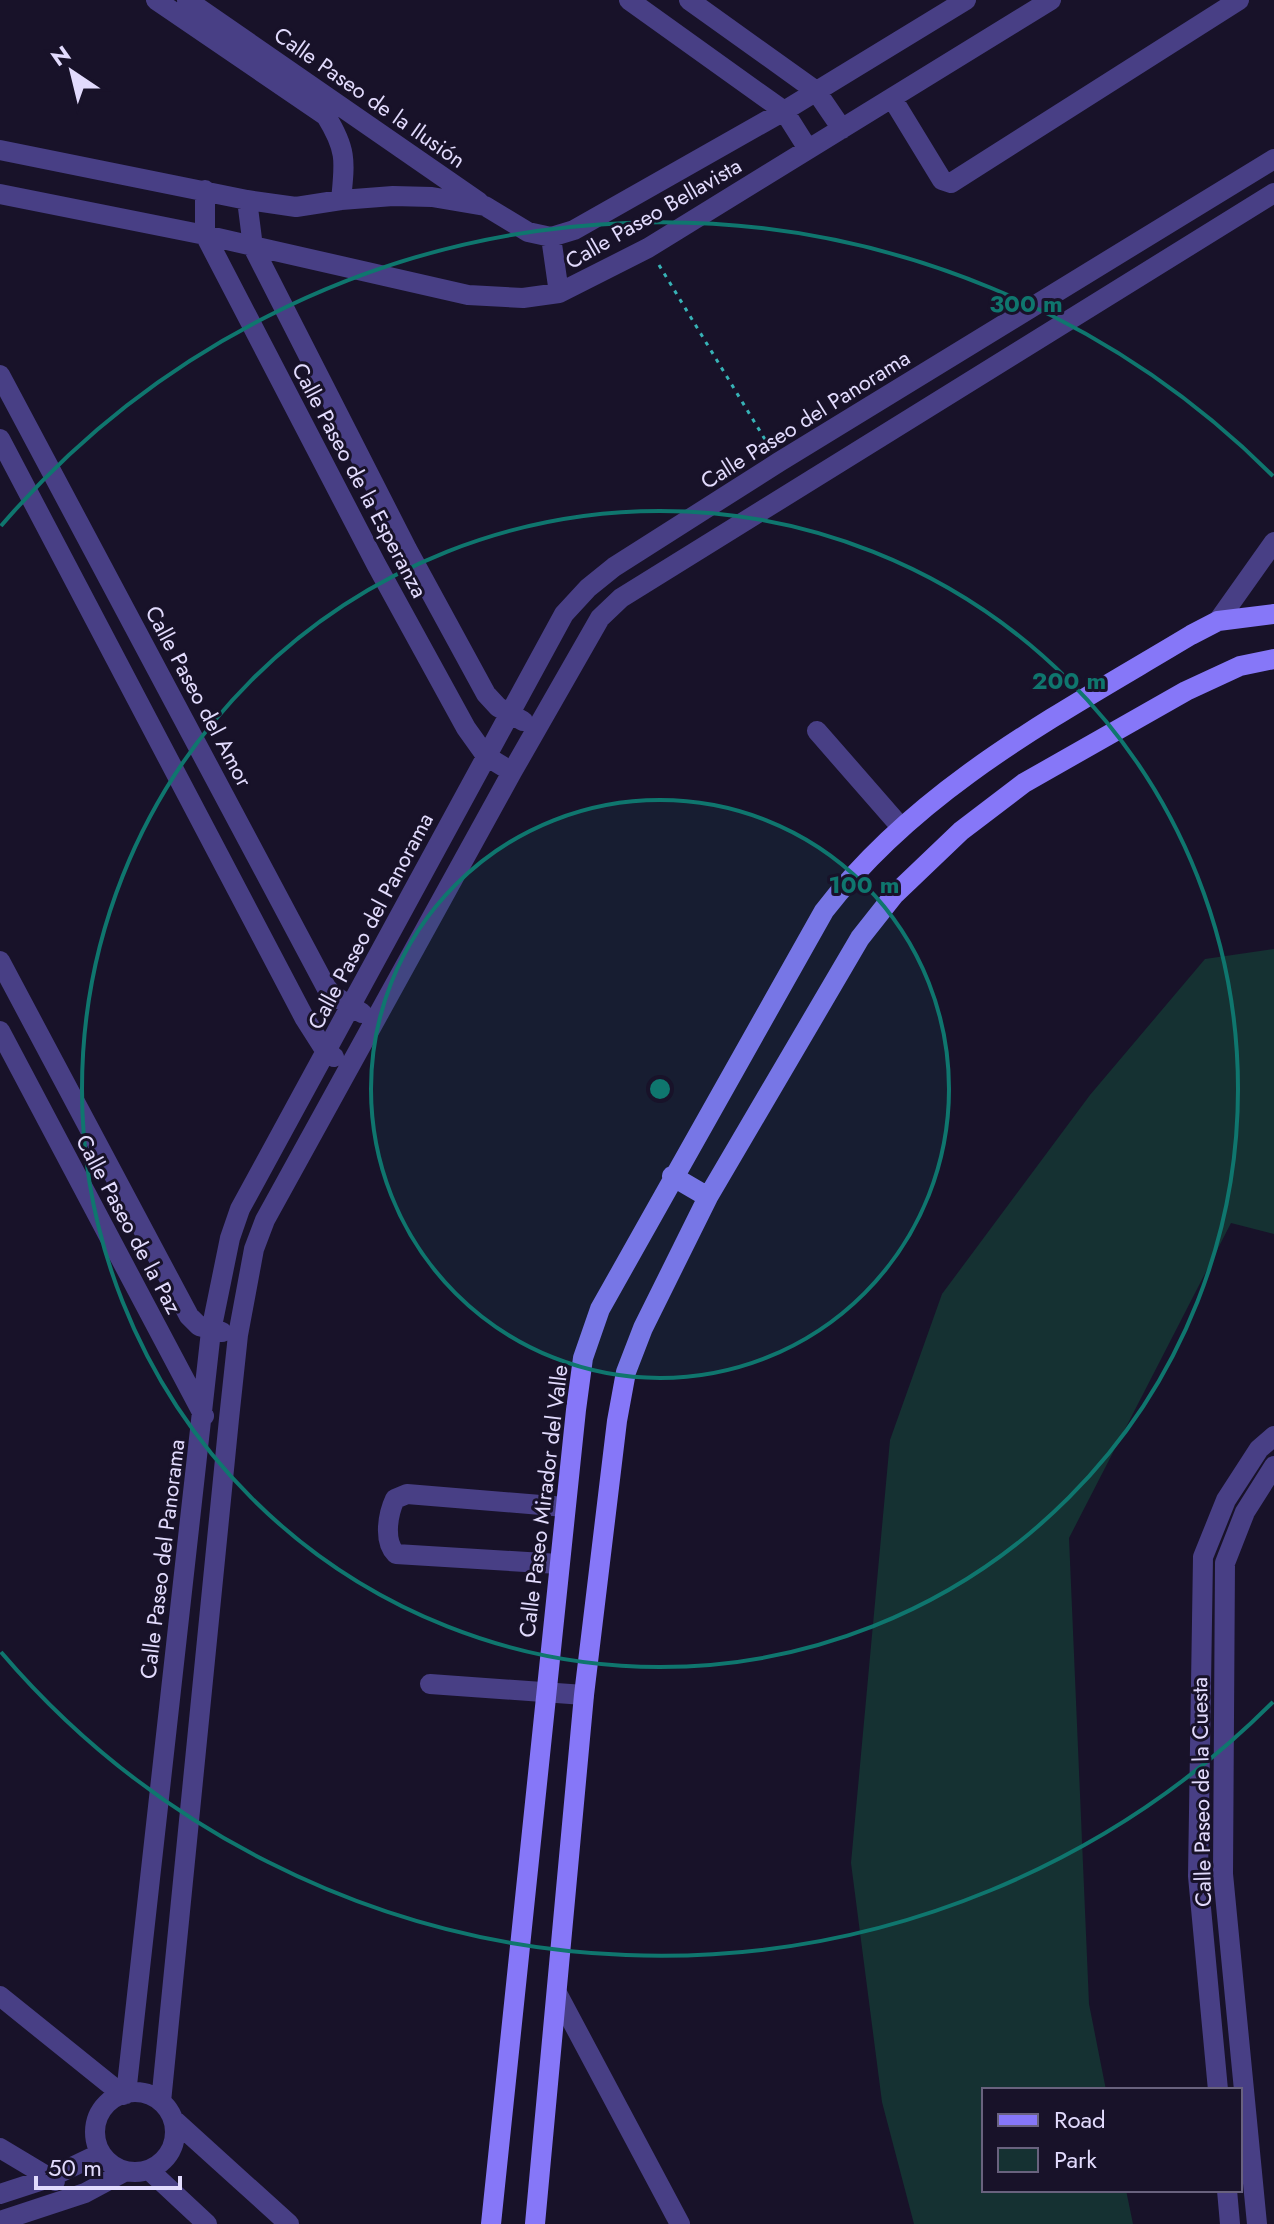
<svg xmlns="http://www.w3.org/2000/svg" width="1274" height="2224" viewBox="0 0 1274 2224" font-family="Jost,sans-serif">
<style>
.green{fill:#153132}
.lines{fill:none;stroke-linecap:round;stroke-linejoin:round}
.path{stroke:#37b2b6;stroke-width:3;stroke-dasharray:4 6;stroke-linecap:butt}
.street{stroke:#483f85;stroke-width:20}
.secondary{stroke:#8677f8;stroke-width:20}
.ring{fill:none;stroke:#0f766e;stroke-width:4}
.labels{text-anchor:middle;stroke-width:6;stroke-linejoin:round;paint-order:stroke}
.street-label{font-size:22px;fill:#e2dbfd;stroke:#181229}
.centre{fill:#0f766e;stroke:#181229;stroke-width:4}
.ring-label{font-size:24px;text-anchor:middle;font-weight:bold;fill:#0f766e;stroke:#181229;stroke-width:6;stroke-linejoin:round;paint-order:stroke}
</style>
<rect width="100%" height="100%" fill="#181229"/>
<path class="green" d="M1274 949V1234L1231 1223 1069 1538 1089 2004 1106 2090H984V2190H1126L1133 2224H914L882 2102 851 1863 890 1440 942 1294 1090 1095 1205 959Z"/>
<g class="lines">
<path class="path" d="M659 265 769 446"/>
<path class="street" d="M156 0 326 116C347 150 345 161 341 200
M187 0 479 202
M629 0 784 111 808 149
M689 0 816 91 842 129
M892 98 942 180 951 183 1239 0
M0 150 247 200 296 207 341 200 393 196 432 197 485 206 528 232 551 237 574 230 784 111 966 0
M205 190V235L376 564 466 728 486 756 512 772
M0 194 205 235 468 295 523 298 559 293 648 248 1051 0
M247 200 253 247 407 549 486 694 498 707 523 721
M551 237 559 293
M0 375 326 987 333 995 362 1013
M0 439 305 1019 326 1052 334 1057
M1218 621 1274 542
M817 731 900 826
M0 961 189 1316 199 1326 222 1332
M0 1031 204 1416
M559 1564 396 1554C383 1541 388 1514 395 1499L407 1494 565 1507
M430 1684 584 1695
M558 1995 680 2224
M0 1996 123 2095
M1218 2090 1198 1876 1203 1557 1226 1500 1259 1449 1274 1436
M95 2132a40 40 0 1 1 80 0a40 40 0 1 1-80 0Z
M126 2094 211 1331 230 1238 240 1209 564 614 588 588 614 567 779 462 1274 159
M161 2102 229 1419 238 1335 254 1249 265 1220 512 772 600 618 621 598 1274 193
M173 2119 289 2224
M0 2148 55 2181
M149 2170 207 2224
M1227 2190 1230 2224
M0 2194 49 2178 101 2153
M0 2221 85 2193 126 2171
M1257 2224 1223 1874 1225 1563 1245 1512 1274 1466"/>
<path class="secondary" d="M672 1176 708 1197
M491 2224 576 1410 583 1358 600 1309 824 911C920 786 1058 715 1191 635L1218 621 1274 614
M535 2224 584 1695 617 1421 626 1372 643 1328 708 1197 860 938 894 895 961 831 1024 783 1186 691 1240 666 1274 659"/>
</g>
<circle cx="660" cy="1089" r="289" fill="#0f766e" fill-opacity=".12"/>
<g class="ring">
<circle cx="660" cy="1089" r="289"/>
<circle cx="660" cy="1089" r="578"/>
<path d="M1273 1702A867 867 0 0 1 1 1652M1 526A867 867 0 0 1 1273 476"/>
</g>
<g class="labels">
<g class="street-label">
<text transform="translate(370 97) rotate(35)" y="8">Calle Paseo de la Ilusión</text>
<text transform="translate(653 213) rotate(-30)" y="8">Calle Paseo Bellavista</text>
<text transform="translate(805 419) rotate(-32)" y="8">Calle Paseo del Panorama</text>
<text transform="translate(360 480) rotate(62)" y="8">Calle Paseo de la Esperanza</text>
<text transform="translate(199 696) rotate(62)" y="8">Calle Paseo del Amor</text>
<text transform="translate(370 921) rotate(-62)" y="8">Calle Paseo del Panorama</text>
<text transform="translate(129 1224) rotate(62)" y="8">Calle Paseo de la Paz</text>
<text transform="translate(543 1501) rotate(-83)" y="8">Calle Paseo Mirador del Valle</text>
<text transform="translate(162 1559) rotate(-83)" y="8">Calle Paseo del Panorama</text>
<text transform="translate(1201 1792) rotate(-91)" y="8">Calle Paseo de la Cuesta</text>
</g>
</g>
<circle cx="660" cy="1089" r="12" class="centre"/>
<g class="ring-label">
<text x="1026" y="312">300 m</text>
<text x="1069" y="689">200 m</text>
<text x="864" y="893">100 m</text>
</g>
<rect x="982" y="2088" width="260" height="104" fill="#181229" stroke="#69627e" stroke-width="2"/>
<rect x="998" y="2114" width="40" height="12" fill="#8677f8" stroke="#69627e" stroke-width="2"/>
<text x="1054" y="2128" font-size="24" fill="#e2dbfd">Road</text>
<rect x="998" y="2148" width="40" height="24" fill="#153132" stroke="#69627e" stroke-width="2"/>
<text x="1054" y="2168" font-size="24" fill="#e2dbfd">Park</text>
<g transform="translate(72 72) rotate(325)" stroke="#181229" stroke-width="6" paint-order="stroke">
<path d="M0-6L14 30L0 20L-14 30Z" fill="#e2dbfd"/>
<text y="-12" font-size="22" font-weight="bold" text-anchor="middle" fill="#e2dbfd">N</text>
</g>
<path d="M36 2176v12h144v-12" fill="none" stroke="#e2dbfd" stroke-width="4"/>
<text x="48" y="2176" font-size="24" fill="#e2dbfd" stroke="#181229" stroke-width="6" paint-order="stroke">50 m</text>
</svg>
